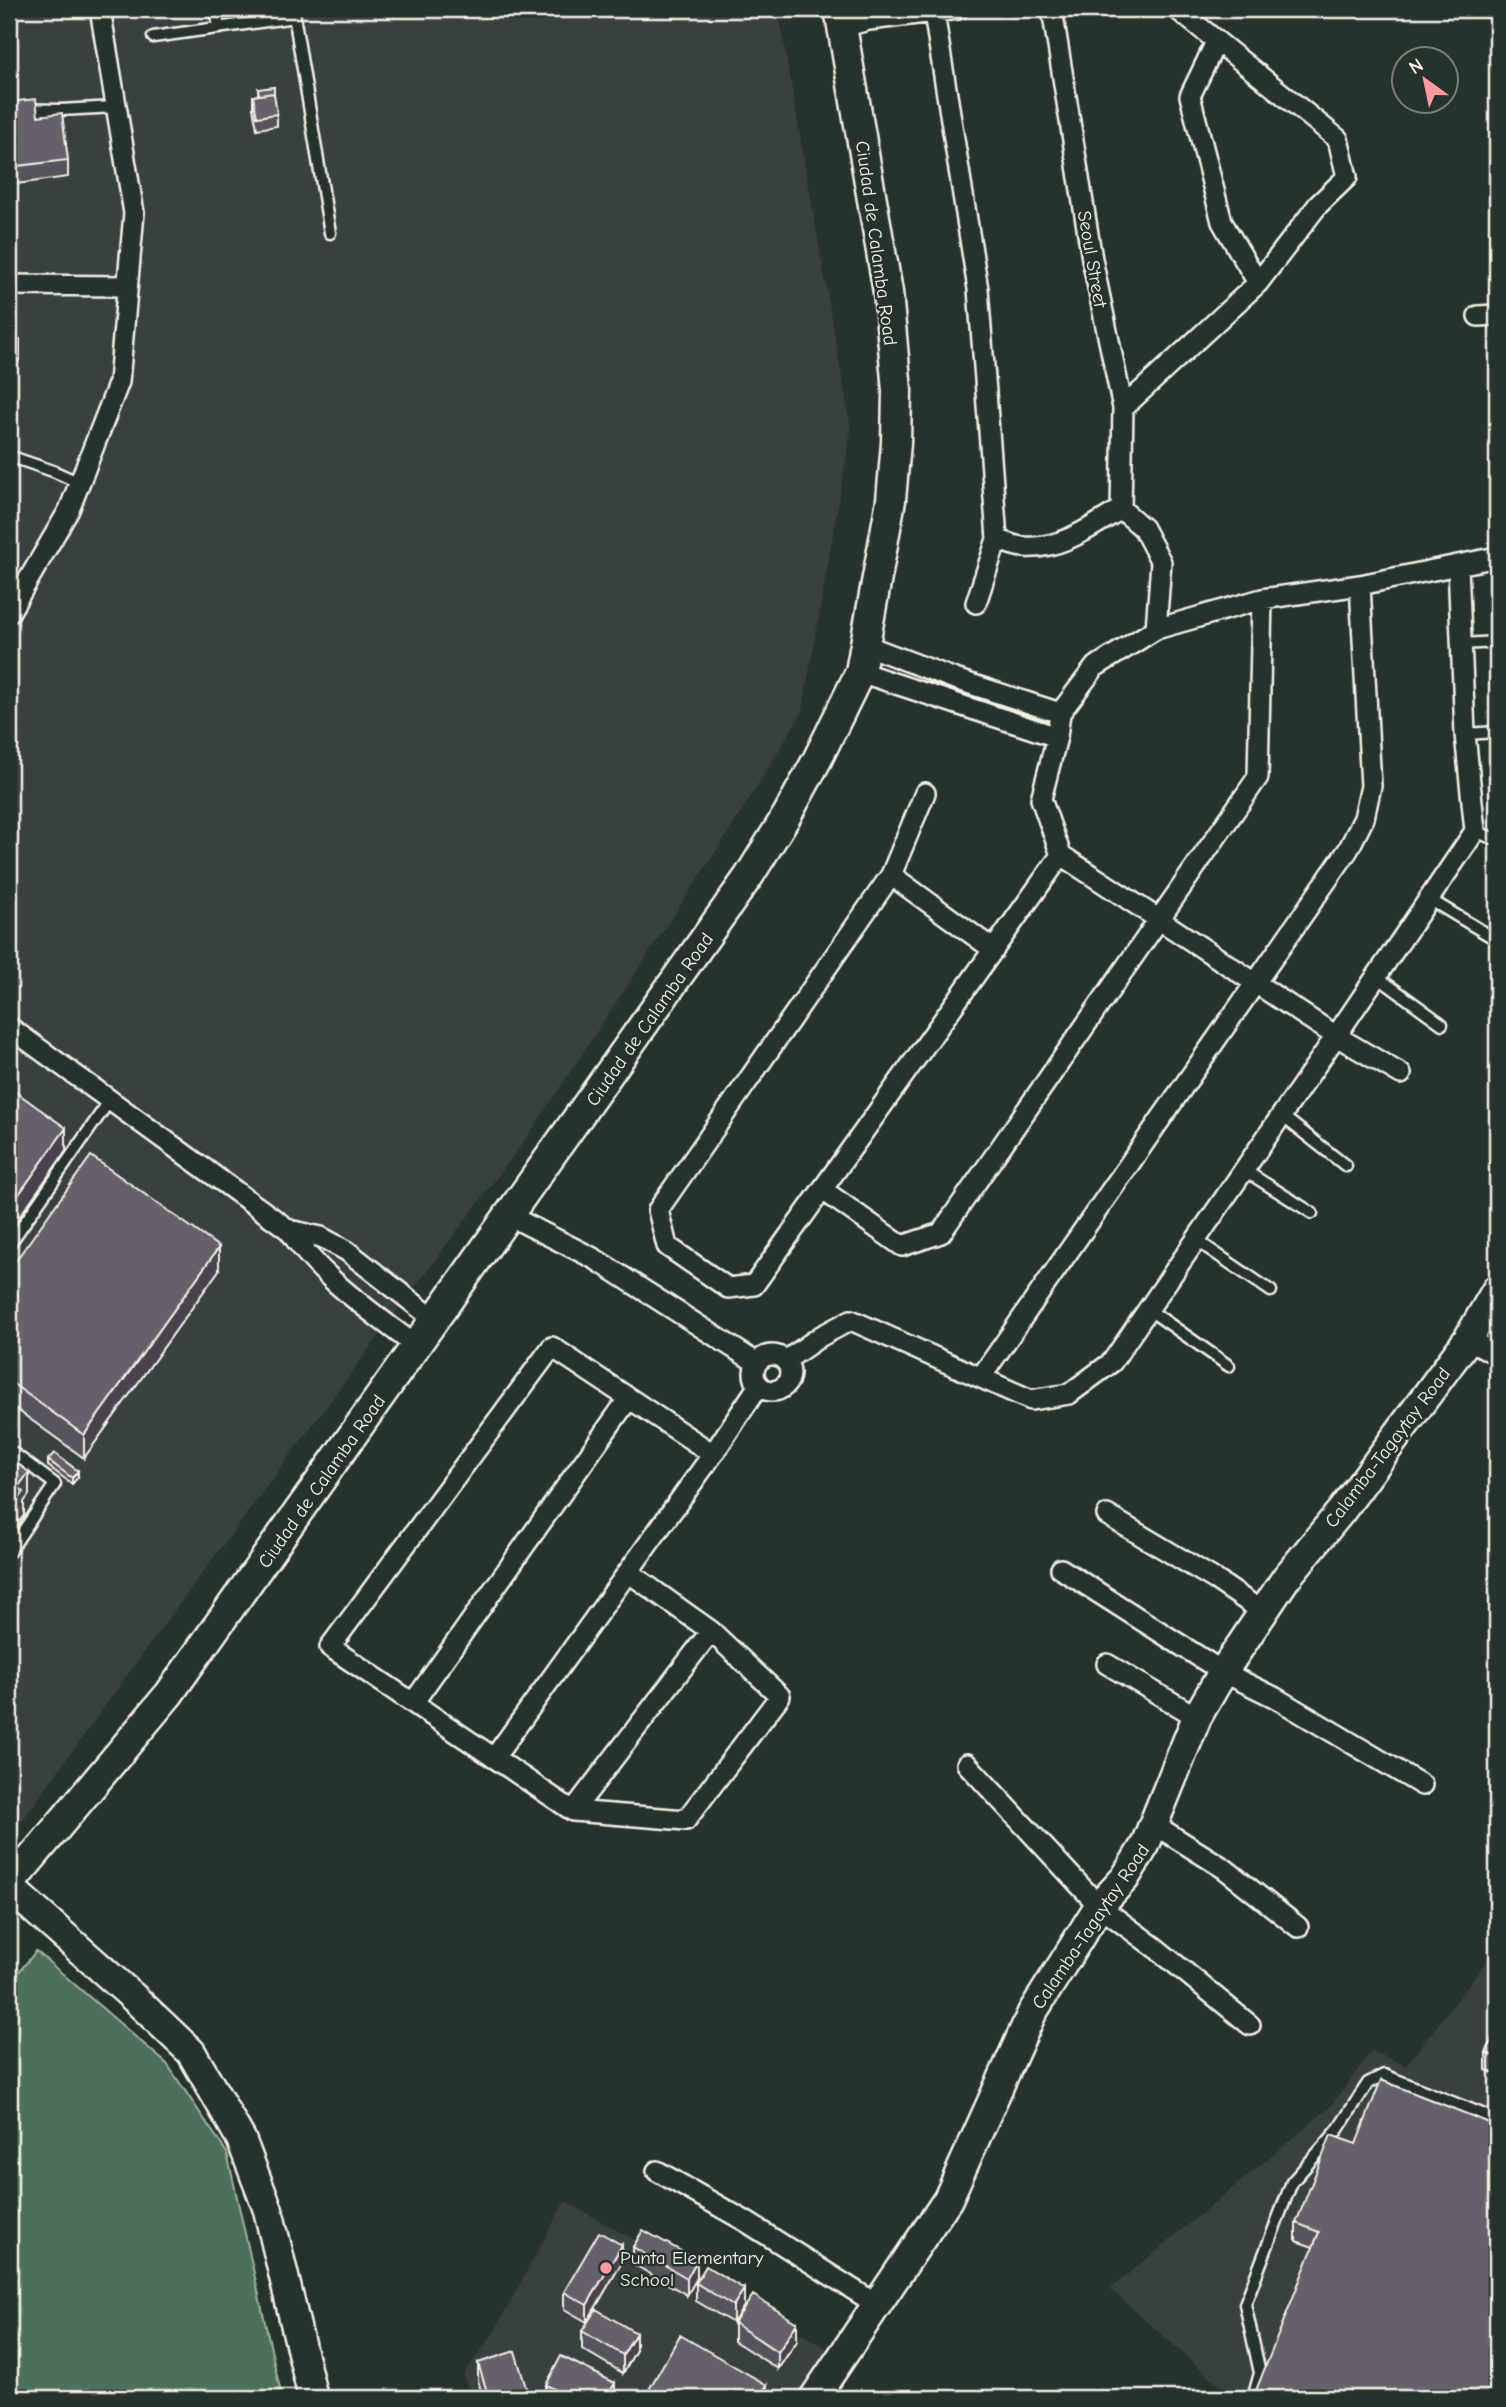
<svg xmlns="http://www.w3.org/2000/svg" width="1506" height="2407" viewBox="0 0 1506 2407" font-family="'Comic Neue',sans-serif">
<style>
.built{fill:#394040}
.green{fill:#4e705a;stroke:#a1b0a1;stroke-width:2}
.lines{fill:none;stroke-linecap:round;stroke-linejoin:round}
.lane-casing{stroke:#f4f1e8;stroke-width:15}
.street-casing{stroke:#f4f1e8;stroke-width:24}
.secondary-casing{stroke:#f4f1e8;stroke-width:33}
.lane{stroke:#26332d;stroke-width:10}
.street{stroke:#26332d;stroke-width:19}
.secondary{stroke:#26332d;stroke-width:28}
.wall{fill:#57535c;stroke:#f4f1e8;stroke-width:2}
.shaded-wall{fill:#47434b;stroke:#f4f1e8;stroke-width:2}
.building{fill:#65606b;stroke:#f4f1e8;stroke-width:2}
.poi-dot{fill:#ff9aa2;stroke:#26332d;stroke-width:2.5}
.labels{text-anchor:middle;stroke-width:5;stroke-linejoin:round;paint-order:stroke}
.street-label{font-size:19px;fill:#f4f1e8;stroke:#26332d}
.poi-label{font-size:19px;fill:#f4f1e8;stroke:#26332d;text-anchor:start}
</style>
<rect width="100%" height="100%" fill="#26332d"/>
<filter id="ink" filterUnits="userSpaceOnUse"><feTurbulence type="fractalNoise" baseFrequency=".0143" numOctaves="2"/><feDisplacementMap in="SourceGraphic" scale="14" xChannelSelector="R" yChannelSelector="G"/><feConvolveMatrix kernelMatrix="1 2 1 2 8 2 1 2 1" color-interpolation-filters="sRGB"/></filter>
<g filter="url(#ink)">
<path class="built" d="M9 9H778L851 430 802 713 732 827 530 1133 154 1638 9 1839Z
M1497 1948V2398H1222L1226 2391 1110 2289 1328 2109 1372 2051 1406 2066Z
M565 2201 828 2349 803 2398H472L463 2375 493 2334Z"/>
<path class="green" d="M36 1951 167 2064 227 2153 282 2398H9V1984Z"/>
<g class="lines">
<defs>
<path id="lane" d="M216 9 219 28
M293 9 330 233
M153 37 295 17
M9 109 60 110 116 107
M9 456 53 471 80 483
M1462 644 1497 642
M1465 734 1497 732
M1475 831 1497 840
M1429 899 1497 940
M1376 976 1442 1024
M1281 1115 1346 1166
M1244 1170 1312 1213
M1196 1240 1271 1291
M9 1245 110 1100
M1148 1309 1229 1366
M9 1450 55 1484 9 1552
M1253 2398 1260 2373 1245 2304 1292 2182 1337 2131 1368 2083 1384 2075 1497 2120"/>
<path id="street" d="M1052 9 1092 259 1123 408 1121 509
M934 13 978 289 990 444 997 539 976 603
M842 27 869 20 958 9
M1216 42 1190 96 1222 222 1258 283
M9 285 127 286
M1478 316 1497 315
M1123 408 1258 283 1318 205 1347 177 1338 139 1177 9
M997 539C1005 542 1015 547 1024 547 1060 550 1091 527 1121 509L1143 528 1161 562 1156 629
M9 613 69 510 119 382 134 213 100 9
M865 645 955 679 1060 713
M860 672 1057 737
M925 793 891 875 658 1210 667 1246 728 1288 754 1285 1061 855 1041 799 1057 737 1060 713 1095 667 1156 629 1262 599 1360 585 1497 557
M1061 855 1336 1036 1401 1074
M891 875 994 950
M9 1027 289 1230C321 1279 371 1311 417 1347
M823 1190 902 1246 941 1233 1258 777 1262 599
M510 1216 595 1259 757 1363
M289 1230 321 1237 347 1251 435 1320
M1468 1339 1497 1355
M754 1373a18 18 0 1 1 36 0a18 18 0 1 1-36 0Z
M785 1361 821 1336 851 1320 1031 1400 1069 1394 1112 1362 1336 1036 1475 831 1465 734 1458 565
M981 1377 1348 850 1364 818 1371 786 1360 585
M1107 1515 1216 1580 1263 1612
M1061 1569 1223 1672 1274 1697 1422 1785
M628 1572 711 1631 780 1696 686 1820 573 1811 330 1647 552 1347 713 1454
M1107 1664 1197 1717
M413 1703 629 1398
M494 1758 713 1454 759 1385
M967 1764 1099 1906 1157 1949 1250 2025
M573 1811 711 1631
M1155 1825 1225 1869 1298 1927
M657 2171 745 2221 876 2304"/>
<path id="secondary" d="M9 1885 169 1694 749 876 787 815 817 760 860 672 891 500 896 443 897 391 888 292 839 9
M9 1887 132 1996 191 2052 241 2139 268 2210 313 2398
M814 2398 948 2199 1032 2013 1099 1906 1125 1878 1145 1845 1197 1717 1223 1672 1286 1578 1342 1510 1468 1339 1497 1289"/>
</defs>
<use href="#lane" class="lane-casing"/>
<use href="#street" class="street-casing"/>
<use href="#secondary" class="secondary-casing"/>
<use href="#lane" class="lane"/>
<use href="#street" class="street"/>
<use href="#secondary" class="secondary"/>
</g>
<path class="wall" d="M258 89 277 114V126L257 129 253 108V96L258 95Z
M9 102 38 116 68 160V177L9 185Z
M9 1270H219L84 1458 9 1404Z
M48 1460 78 1477 72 1484 48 1466Z
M1497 2025V2075L1486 2070V2053Z
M1356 2144 1313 2247 1296 2241V2223Z
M633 2247 697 2278 687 2295 633 2264Z
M622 2262 587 2322 564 2309V2292Z
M696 2283 744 2306 733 2323 696 2301Z
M734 2323 797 2341 778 2369 734 2341Z
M582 2331 636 2350 623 2373 582 2349Z
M478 2363 529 2398H483L478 2380Z
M546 2385 615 2398H546Z
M647 2393 767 2398H639L647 2397Z"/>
<path class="shaded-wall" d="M20 339V356L9 394V377Z
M66 1128V1151L9 1231V1208Z
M219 1247V1270L84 1458V1435Z
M78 1471V1477L72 1484V1478Z
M29 1472V1495L24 1502V1515L9 1536V1513L18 1487Z
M622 2245V2262L587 2322V2305Z
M697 2260V2278L687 2295V2278Z
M744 2289V2306L733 2323V2306Z
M797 2323V2341L778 2369V2352Z
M636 2333V2350L623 2373V2355Z
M615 2383V2398H606Z
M767 2385V2398H759Z"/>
<path class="building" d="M274 87V96V93L259 95 258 89Z
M274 93 277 114 257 117 253 96Z
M36 99 38 116 62 113 68 160 9 167V102Z
M9 336 20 339 9 377Z
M9 1087 66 1128 9 1208Z
M91 1156 219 1247 84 1435 9 1381V1270Z
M54 1453 78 1471 72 1478 48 1460Z
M9 1458 29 1472 18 1487 24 1492 9 1513Z
M1497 2025V2057L1486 2053Z
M1381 2080 1497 2126V2398H1253L1319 2232 1296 2223 1331 2135 1356 2144Z
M643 2230 697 2260 687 2278 633 2247Z
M599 2232 622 2245 587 2305 564 2292Z
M706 2266 744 2289 733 2306 696 2283Z
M753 2295 797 2323 778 2352 734 2323Z
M596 2309 636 2333 623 2355 582 2331Z
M680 2335 767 2385 759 2398H658L647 2393Z
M515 2351 529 2398H489L478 2363Z
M561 2356 615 2383 606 2398H572L546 2385Z
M550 2393 559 2398H547Z
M642 2394 650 2398H639Z"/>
</g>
<circle class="poi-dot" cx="606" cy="2268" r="7"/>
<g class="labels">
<g class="street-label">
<text transform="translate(877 243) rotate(82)" y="7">Ciudad de Calamba Road</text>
<text transform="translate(1093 259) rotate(80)" y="7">Seoul Street</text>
<text transform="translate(649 1019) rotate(-55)" y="7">Ciudad de Calamba Road</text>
<text transform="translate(1387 1447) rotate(-53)" y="7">Calamba-Tagaytay Road</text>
<text transform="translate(321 1481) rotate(-55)" y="7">Ciudad de Calamba Road</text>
<text transform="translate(1090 1926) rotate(-56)" y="7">Calamba-Tagaytay Road</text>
</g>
<g class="poi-label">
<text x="620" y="2264">Punta Elementary<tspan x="620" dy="22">School</tspan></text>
</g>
</g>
<rect width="1506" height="2407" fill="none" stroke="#26332d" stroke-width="35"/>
<rect x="18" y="18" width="1471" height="2372" fill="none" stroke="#f4f1e8" stroke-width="2.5" filter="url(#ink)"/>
<g transform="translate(1425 80) rotate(327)"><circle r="33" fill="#26332d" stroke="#787f78" stroke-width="2"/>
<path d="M0-5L12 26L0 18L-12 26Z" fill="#ff9aa2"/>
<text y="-10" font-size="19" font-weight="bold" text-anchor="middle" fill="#f4f1e8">N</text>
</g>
</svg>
